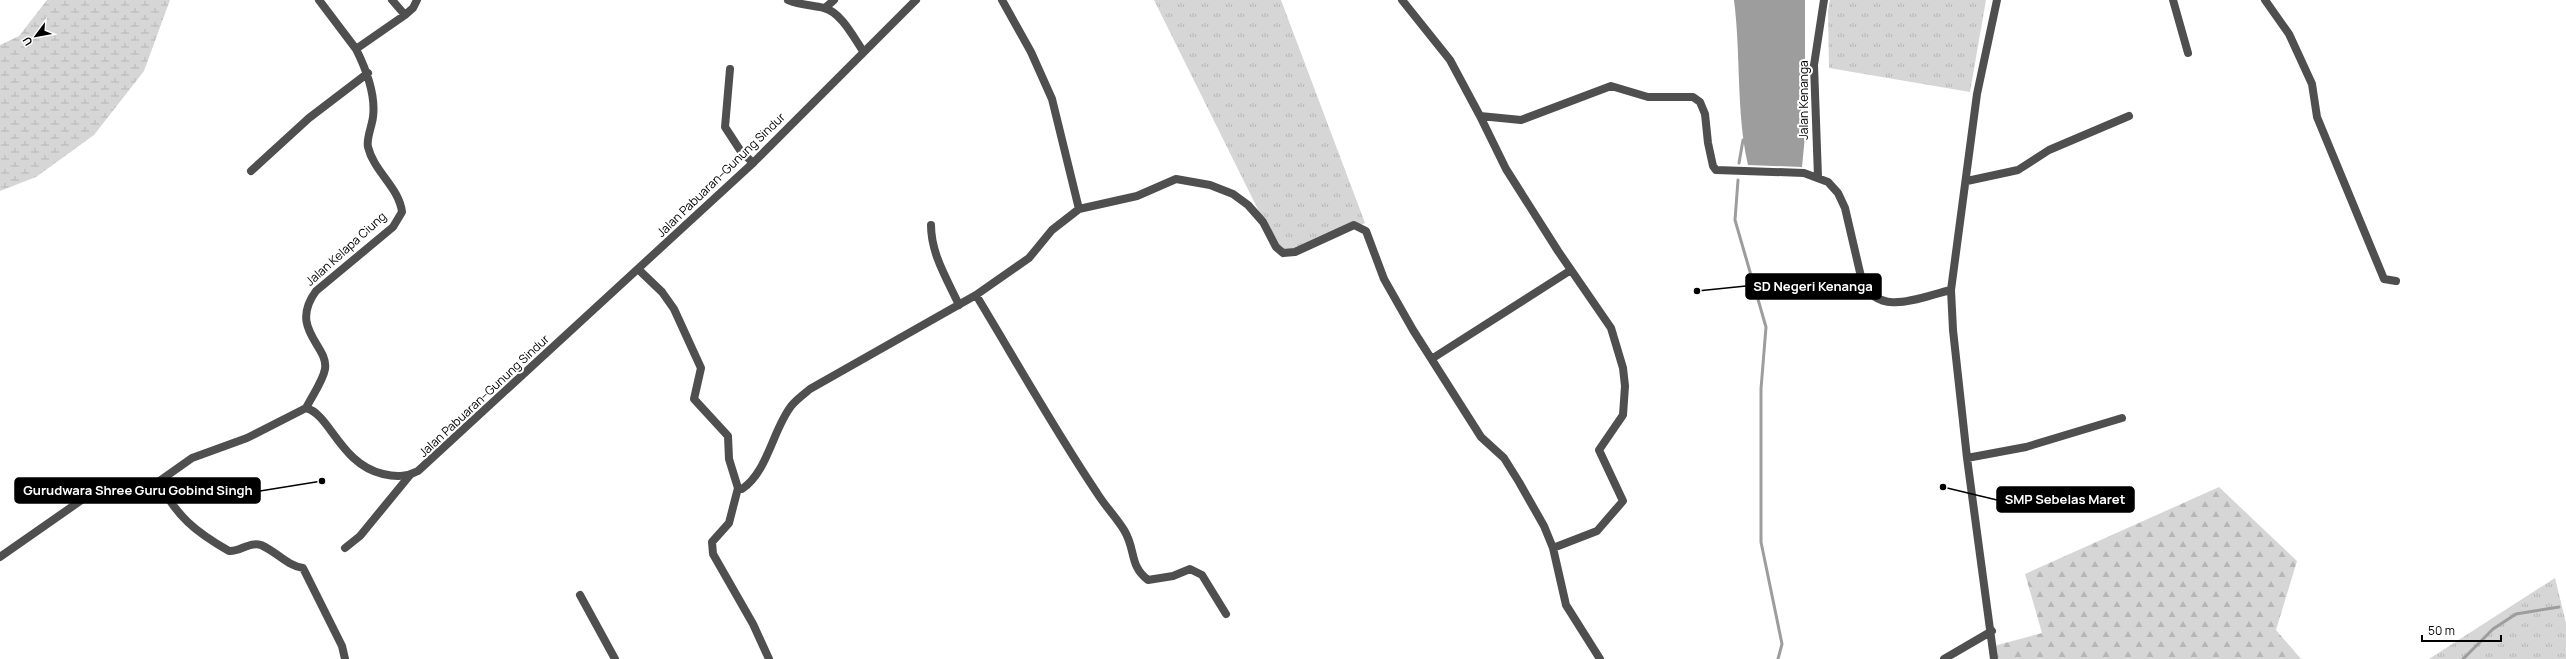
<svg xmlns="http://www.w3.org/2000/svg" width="2566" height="659" viewBox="0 0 2566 659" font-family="Manrope,sans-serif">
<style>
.grass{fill:url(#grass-tufts)}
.forest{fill:url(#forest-firs)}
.wetland{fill:url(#wetland-marsh)}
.water{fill:#9d9d9d}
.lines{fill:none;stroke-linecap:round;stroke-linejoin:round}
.stream{stroke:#9d9d9d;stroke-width:3}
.minor{stroke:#4f4f4f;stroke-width:8}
.tertiary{stroke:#4f4f4f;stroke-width:8}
.labels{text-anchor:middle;stroke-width:4;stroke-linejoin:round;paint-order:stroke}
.street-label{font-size:12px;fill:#000;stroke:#fff}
.leader{fill:none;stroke:#000;stroke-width:1.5}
.callout-dot{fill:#000;stroke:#fff;stroke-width:1.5}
.callout{fill:#000;stroke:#000;stroke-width:1.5}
.callout-label{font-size:13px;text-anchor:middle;font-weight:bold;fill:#fff}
</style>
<defs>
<pattern id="grass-tufts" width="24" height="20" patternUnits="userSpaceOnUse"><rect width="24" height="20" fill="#d6d6d6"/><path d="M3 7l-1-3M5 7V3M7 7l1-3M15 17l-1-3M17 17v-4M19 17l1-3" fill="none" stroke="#b6b6b6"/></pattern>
<pattern id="forest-firs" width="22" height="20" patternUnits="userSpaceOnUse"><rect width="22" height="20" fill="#d6d6d6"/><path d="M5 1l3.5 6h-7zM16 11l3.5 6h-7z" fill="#b6b6b6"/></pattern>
<pattern id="wetland-marsh" width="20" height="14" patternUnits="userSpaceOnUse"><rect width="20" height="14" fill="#d6d6d6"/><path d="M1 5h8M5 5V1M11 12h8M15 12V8" fill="none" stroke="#b6b6b6"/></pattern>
</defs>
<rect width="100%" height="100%" fill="#fff"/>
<path class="grass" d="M1154 0H1281L1365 223 1282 258Z
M1830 0H1986L1970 92 1829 68 1828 11Z
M2555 578 2566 623V659H2429Z"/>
<path class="forest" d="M2219 487 2297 561 2276 630 2301 659H1993L1990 647 2042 633 2025 574Z"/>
<path class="wetland" d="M47 0H170L144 71 94 135 36 177 0 191V45L19 36Z"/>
<path class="water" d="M1734 0H1805V136L1802 167 1748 165C1736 111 1741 55 1734 0Z"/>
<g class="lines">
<path class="stream" d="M1739 163 1743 140
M1738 180 1735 220 1766 327 1761 389V542L1782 644 1778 659
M2463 659 2493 629 2516 614 2559 607"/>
<path class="minor" d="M319 0 356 49
M788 0C800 5 811 5 824 8 841 12 854 38 863 51
M1002 0 1031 52 1052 99 1079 209
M1402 0 1450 60 1480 116 1521 120 1611 86 1648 97H1693L1700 102 1705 114 1708 143 1713 166 1716 170 1804 173 1828 182 1838 193 1845 208 1862 281C1879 318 1920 297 1951 290
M2173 0 2188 53
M2265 0 2289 34 2312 84 2317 117 2384 279 2396 281
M825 8 834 0
M405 15 413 8 417 0
M730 69 725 127 740 150 753 163
M1480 116 1506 169 1558 251 1611 328 1623 368 1625 386 1623 415 1599 450 1623 501 1597 531 1553 548
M251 171 309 118 368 73
M1818 177 1814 65 1824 0
M1967 181 2018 170 2049 150 2129 116
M931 225C931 254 947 279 959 305
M639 270 662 292 674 309 701 368 694 399 728 436 729 459 738 488 742 489C768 472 773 428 792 405 797 399 804 394 810 389L976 295
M1433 358 1571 270
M306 408C312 396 323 381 325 369 329 346 288 329 316 291L393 227 402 212C399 187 374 172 368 147 366 139 372 126 373 117 376 94 366 69 356 49L405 15 392 0
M1967 458 2026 447 2122 418
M158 482C178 517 194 531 229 551 240 552 250 541 261 545 277 552 286 565 303 568L342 646 345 659
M738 488 729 523 712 542 713 554 753 624 769 659
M345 548 360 536 410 475
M580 595 615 659
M1226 614 1202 575 1190 569 1173 576 1148 580C1129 566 1136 549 1124 530 1116 517 1105 506 1097 493 1054 429 1016 361 976 295L1029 258 1052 230 1079 209 1137 196 1176 179 1210 185 1233 194 1248 205 1263 222 1276 247 1283 253 1295 252 1354 225 1366 231 1384 279 1413 330 1481 437 1504 458 1519 482 1544 526 1553 548 1566 605 1600 659
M1944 659 1992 631
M1994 659 1967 458 1953 330 1951 290 1977 94 1997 0"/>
<path class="tertiary" d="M0 557 83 499 100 493 127 490 158 482 192 458 247 438 306 408C330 414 340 464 383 474 396 477 406 477 418 471L753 163 916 0"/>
</g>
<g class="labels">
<g class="street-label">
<text transform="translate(1804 100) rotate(-90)" y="4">Jalan Kenanga</text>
<text transform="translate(721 175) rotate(-44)" y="4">Jalan Pabuaran–Gunung Sindur</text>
<text transform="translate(346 249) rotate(-42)" y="4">Jalan Kelapa Ciung</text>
<text transform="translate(484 396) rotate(-43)" y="4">Jalan Pabuaran–Gunung Sindur</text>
</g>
</g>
<path class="leader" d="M1697 291L1746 286M322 481L260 491M1943 487L1997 500"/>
<g class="callout-dot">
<circle cx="1697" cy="291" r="4"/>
<circle cx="322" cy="481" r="4"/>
<circle cx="1943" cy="487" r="4"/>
</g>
<g class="callout">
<rect x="1746" y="274" width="135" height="25" rx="4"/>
<rect x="15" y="478" width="245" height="25" rx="4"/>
<rect x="1997" y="487" width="137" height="25" rx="4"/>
</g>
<g class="callout-label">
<text x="1813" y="291">SD Negeri Kenanga</text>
<text x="138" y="495">Gurudwara Shree Guru Gobind Singh</text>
<text x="2065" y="504">SMP Sebelas Maret</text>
</g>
<g transform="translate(36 36) rotate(238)" stroke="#ffffff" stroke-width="3" paint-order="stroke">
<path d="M0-3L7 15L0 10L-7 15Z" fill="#000000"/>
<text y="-6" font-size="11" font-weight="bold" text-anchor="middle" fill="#000000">U</text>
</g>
<path d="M2422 635v6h79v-6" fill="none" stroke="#000000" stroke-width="2"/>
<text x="2428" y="635" font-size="12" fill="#000000" stroke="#ffffff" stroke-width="3" paint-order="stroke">50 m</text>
</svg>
